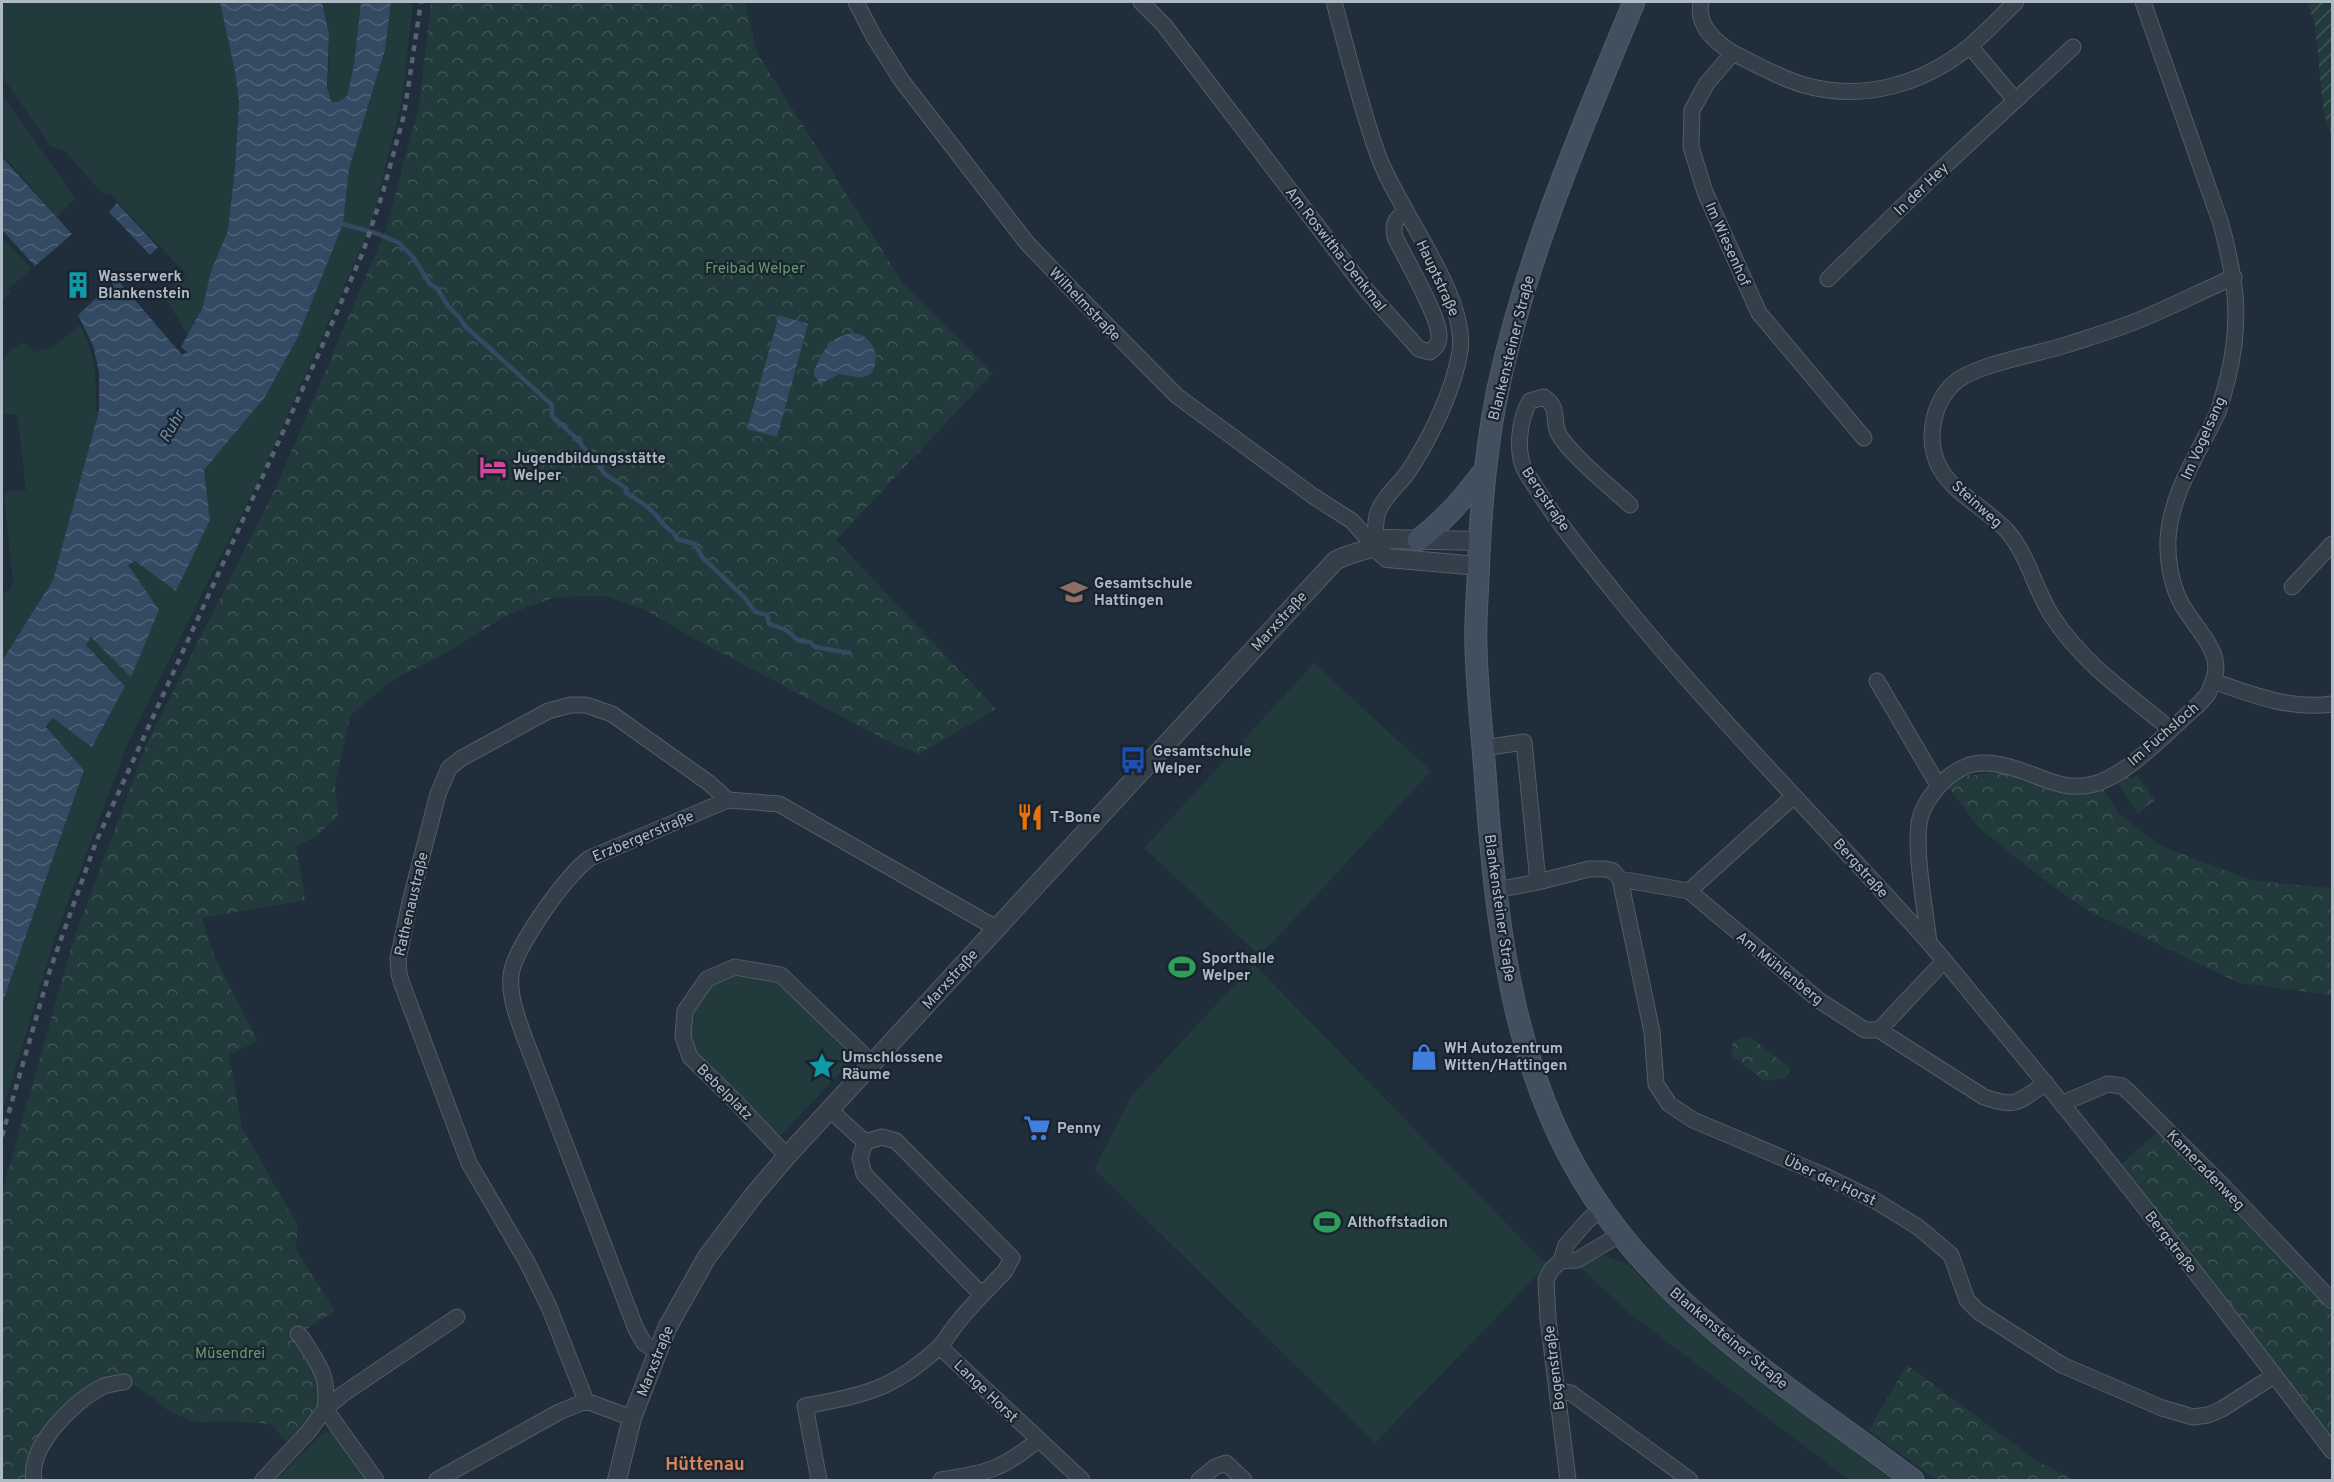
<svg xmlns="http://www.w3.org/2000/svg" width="2334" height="1482" viewBox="0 0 2334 1482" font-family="Overpass,sans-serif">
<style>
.grass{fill:#223a3b}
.forest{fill:url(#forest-crowns)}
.garden{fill:url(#garden-furrows)}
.water{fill:url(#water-waves)}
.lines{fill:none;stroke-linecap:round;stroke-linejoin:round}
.stream{stroke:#334a62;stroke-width:4.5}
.minor-casing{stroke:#525d68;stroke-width:17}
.tertiary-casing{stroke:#525d68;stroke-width:20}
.secondary-casing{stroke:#525d68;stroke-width:23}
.minor{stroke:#343f4a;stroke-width:15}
.tertiary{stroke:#343f4a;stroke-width:18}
.secondary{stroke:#424f5e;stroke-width:21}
.rail{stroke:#566472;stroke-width:4.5;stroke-dasharray:6 6;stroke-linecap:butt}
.labels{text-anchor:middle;stroke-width:4.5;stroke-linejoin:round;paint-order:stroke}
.street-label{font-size:15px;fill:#afbac7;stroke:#1a242f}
.park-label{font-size:15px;fill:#65996d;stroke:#1a242f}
.poi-label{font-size:15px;font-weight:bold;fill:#afbac7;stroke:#1a242f;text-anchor:start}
.water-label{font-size:16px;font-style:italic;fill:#6e8dab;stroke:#1a242f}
.quarter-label{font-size:18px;font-weight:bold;fill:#d88659;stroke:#1a242f}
</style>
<defs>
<pattern id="forest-crowns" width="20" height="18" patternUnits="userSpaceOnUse" patternTransform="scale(1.5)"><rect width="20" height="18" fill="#223a3b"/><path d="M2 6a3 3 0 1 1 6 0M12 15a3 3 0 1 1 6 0" fill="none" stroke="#405456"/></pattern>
<pattern id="garden-furrows" width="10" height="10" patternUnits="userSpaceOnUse" patternTransform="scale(1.5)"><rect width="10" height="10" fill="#223a3b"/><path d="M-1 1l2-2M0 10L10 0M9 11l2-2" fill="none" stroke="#405456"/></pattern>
<pattern id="water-waves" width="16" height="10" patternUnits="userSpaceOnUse" patternTransform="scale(1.5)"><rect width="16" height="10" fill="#334a62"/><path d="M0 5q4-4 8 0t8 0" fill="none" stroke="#4e6277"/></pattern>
</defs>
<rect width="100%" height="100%" fill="#202d3a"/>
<path class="grass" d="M2 2H220L235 72 239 102 235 167 228 230 210 274 203 307 188 336 164 296 186 274 110 194 102 193 66 152 50 146 2 76Z
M322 2H361L354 65 347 96 338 102H330L328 96 329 34Z
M391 2H413L402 100 371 225 262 473 128 743 56 934 2 1113V1004L84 770 47 729 53 718 125 685 86 645 92 636 132 677 127 565 135 561 176 590 210 520 204 470 265 397 297 339 343 224 349 169 385 50Z
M2 94 75 198 57 217 2 154Z
M2 237 32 269 9 288 11 292 2 301Z
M78 326 81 327C95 354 97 380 96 411H99L53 580 2 661V594L10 589 13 582 4 496 10 491 26 490 17 414 2 415V360L9 351 21 343 27 345 34 352 53 347Z
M1314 663 1431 771 1260 956 1144 848Z
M1254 964 1547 1265 1375 1443 1094 1169 1132 1095Z
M742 971 780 982 858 1054 778 1138 692 1055 686 1036 690 1013 709 985Z
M1603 1255 1628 1264 1648 1285 1770 1388 1893 1480H1849L1628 1312 1580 1267Z
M329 1431 334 1434 369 1480H275L322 1434Z"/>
<path class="forest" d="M431 2H745L757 53 903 283 993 373 836 540 996 709 919 754 893 744 695 639 645 610 606 596 556 597 509 614 446 653 394 679 350 716 335 785 338 816 315 837 296 846 305 900 202 918 215 958 258 1041 229 1055 242 1128 298 1226 296 1249 335 1311 298 1334 315 1370 319 1404 301 1428 286 1441 271 1424 228 1421 194 1422 167 1410 152 1397 117 1374C77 1392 52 1404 34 1448 31 1457 31 1470 29 1480H2V1192L73 941 146 745 276 487 386 229 419 105Z
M2001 772 2053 792 2077 794 2103 789 2119 814 2161 846 2254 881 2332 888V995L2239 983 2087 910 2043 879 1979 828 1947 786 1964 776Z
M2128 775 2132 779 2137 775 2155 800 2138 814 2118 784Z
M1749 1036 1791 1069 1785 1078 1764 1081 1731 1055 1733 1041Z
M2159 1131 2332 1309V1443L2118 1167Z
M1907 1365 2040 1463 2075 1480H1936L1869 1430Z"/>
<path class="garden" d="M2307 2H2332V135L2324 115 2315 25Z"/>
<path class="water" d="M220 2H322L329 34 327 87 331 102H338L347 96 354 65 361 2H391L385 50 349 169 343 224 297 339 265 397 204 470 210 520 176 591 135 561 128 565 159 610 131 677 91 637 86 645 125 686 92 747 53 718 46 727 84 770 2 1004V661L53 580 99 411V372L93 345 78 315 117 279 182 355 187 352 181 347 203 307 210 274 228 230 235 167 239 102 235 72Z
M2 157 72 234 35 266 2 230Z
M117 203 158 247 150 255 109 212Z
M779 315 808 324 777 437 747 429Z
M854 333C874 336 881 358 871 374L862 378 839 374 821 384 814 376V372C820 353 832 335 854 333Z"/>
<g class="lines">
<path class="stream" d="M343 224 378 234 399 243 413 257 430 284 437 288 448 306 459 317 465 326 552 405V416L576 438 605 474 627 489 626 493C637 499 646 505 655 514 661 520 665 529 673 532L677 539 695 544 702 557 745 598 755 612 767 615 769 624C774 626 779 627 784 629 795 634 792 642 810 642L815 647 850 653"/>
<defs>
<path id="minor" d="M856 2 874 37 902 81 1027 243 1074 292 1177 396 1313 496 1352 521 1376 548
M1141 2 1164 25 1367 291 1419 349 1430 352C1436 347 1439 344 1439 336 1440 318 1405 258 1395 237 1392 223 1395 219 1406 211
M1334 2C1348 53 1360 105 1378 155 1397 209 1468 295 1460 351 1454 390 1430 439 1408 472 1399 485 1384 496 1378 512 1374 523 1376 536 1376 548
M1701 2C1696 25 1715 42 1733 53
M2143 2 2221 224C2236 279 2242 320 2228 377 2225 388 2222 401 2218 412 2199 453 2171 492 2168 539 2167 559 2171 583 2180 601 2192 626 2226 652 2213 681 2252 695 2291 710 2332 704
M1970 46 2015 100
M1828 279 1937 173 2073 47
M1864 438 1759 313 1705 192 1691 147 1692 110 1707 83 1733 53C1756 64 1779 78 1804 85 1863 102 1924 84 1970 46 1987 32 2001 16 2016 2
M1630 505C1607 484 1580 463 1561 438 1550 423 1562 409 1544 397L1530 401C1519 419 1515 454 1526 472 1552 516 1586 557 1618 597 1714 716 1823 824 1925 938 1949 965 1971 994 1994 1021 2111 1161 2222 1306 2332 1451
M2292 587 2332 544
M1877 681 1938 785
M2170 729C2127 693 2083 664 2052 616 2035 590 2029 557 2008 532 1987 508 1950 493 1937 462 1926 435 1934 398 1958 380 1980 364 2037 354 2066 345 2090 337 2115 330 2139 320 2171 307 2202 291 2234 277
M1483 748 1524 742 1538 882
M1620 879 1689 891 1820 1001 1865 1030H1879L1984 1097C2017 1109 2019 1101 2046 1083
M1496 890 1538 882 1589 869H1605L1613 871 1620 879 1652 1032 1656 1084 1669 1104 1693 1120 1823 1175 1874 1200 1918 1227 1951 1255 1967 1300 1979 1312 2062 1365 2162 1408 2193 1417 2208 1415 2222 1409 2275 1375
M1689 891 1794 796
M1929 943C1926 913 1912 841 1921 815 1925 802 1937 787 1947 778 1967 762 1981 760 2006 766 2037 773 2061 793 2094 784 2130 774 2171 728 2199 704L2208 694 2213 681
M1879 1030 1944 961
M2063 1103 2108 1084 2122 1086 2130 1093 2225 1188 2332 1301
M831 1111 865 1142
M882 1137 896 1141 1012 1258 1005 1271 982 1295 864 1174 860 1158 865 1142Z
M787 1156 732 1098 690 1057 683 1037 685 1011 707 979 735 967 781 975 873 1064
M1561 1261 1577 1260 1621 1234
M298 1334 302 1338C320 1367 329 1375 325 1409L343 1394 457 1317
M940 1347 1082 1480
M657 1352 644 1343 636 1329 525 1039C518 1019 509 997 511 976 512 951 568 872 590 858L728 800 779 804 996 928
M1557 1390 1571 1393 1690 1480
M586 1401 549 1307 527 1262 469 1163 402 984 399 974 398 959 410 902 438 794 449 768 462 758 548 711 571 705H586L612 714 709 783 728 800
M34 1480C28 1446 74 1401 102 1387 109 1384 117 1383 124 1382
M263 1480 309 1431 325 1409 376 1480
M437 1480 559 1412 586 1401 632 1418
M819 1480 805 1406C863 1395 893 1390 938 1348 944 1343 947 1336 952 1330 961 1317 972 1306 982 1295
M941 1480C986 1473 1002 1470 1038 1440
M1199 1480 1215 1467 1226 1463 1244 1480
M1568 1480 1548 1319 1546 1280 1552 1269 1561 1261 1566 1245 1588 1220 1601 1209"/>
<path id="tertiary" d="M1376 548 1387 558 1479 566
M617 1480 632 1418 667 1328 707 1257 753 1196 787 1156 1335 561C1352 551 1371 552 1386 539L1480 541"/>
<path id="secondary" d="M1634 2C1582 128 1527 254 1498 389 1485 452 1480 516 1478 580 1477 602 1475 625 1476 647 1477 689 1482 731 1485 773 1496 924 1512 1085 1604 1212 1684 1325 1805 1398 1913 1480
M1418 540C1446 520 1464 497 1485 470"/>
</defs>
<use href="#minor" class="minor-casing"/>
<use href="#tertiary" class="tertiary-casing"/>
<use href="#secondary" class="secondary-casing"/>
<use href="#minor" class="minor"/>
<use href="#tertiary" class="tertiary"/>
<use href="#secondary" class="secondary"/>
<path class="rail" d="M2 1136 50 970 96 842 319 353 363 252 383 192 404 115 421 2"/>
</g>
<defs>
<symbol id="building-bare" viewBox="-9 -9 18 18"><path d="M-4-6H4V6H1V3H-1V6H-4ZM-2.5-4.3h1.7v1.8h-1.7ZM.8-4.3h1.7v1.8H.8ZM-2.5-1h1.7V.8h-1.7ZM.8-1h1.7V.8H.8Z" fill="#0f9aa8" stroke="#1a242f" stroke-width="2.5" paint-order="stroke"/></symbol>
<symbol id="hotel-bare" viewBox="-9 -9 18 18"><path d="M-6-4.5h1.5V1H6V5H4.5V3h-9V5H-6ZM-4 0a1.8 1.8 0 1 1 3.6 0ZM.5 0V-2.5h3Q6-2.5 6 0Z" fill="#d1479c" stroke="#1a242f" stroke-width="2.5" paint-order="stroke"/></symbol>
<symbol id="school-bare" viewBox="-9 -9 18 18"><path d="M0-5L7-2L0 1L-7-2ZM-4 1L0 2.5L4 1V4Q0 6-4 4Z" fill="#8d6e63" stroke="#1a242f" stroke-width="2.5" paint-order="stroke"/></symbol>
<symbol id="bus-bare" viewBox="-9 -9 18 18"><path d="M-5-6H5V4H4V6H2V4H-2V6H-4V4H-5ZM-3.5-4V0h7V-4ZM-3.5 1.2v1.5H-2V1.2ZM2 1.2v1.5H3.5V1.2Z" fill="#1a4fb4" stroke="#1a242f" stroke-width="2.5" paint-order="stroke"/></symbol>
<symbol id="restaurant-bare" viewBox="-9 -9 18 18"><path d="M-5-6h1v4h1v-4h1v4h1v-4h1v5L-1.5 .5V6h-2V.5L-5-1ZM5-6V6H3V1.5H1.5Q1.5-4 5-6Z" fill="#e8710a" stroke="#1a242f" stroke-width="2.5" paint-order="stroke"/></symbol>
<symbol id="stadium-bare" viewBox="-9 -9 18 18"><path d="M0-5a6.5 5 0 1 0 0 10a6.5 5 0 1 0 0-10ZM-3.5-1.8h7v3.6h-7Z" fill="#2e9e5b" stroke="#1a242f" stroke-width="2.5" paint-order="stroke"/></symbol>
<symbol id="shop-bare" viewBox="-9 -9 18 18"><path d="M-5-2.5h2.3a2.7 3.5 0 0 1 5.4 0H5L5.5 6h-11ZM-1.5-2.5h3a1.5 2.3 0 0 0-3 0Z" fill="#3f7fe0" stroke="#1a242f" stroke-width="2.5" paint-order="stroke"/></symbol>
<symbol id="sight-bare" viewBox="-9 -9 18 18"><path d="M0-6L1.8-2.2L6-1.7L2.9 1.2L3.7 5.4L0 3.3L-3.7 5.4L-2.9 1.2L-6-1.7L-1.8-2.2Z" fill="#0f9aa8" stroke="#1a242f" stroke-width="2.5" paint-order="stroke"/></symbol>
<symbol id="supermarket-bare" viewBox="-9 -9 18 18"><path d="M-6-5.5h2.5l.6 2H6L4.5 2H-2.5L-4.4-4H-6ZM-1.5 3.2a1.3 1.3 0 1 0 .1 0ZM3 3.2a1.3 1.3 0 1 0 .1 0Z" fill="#3f7fe0" stroke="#1a242f" stroke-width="2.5" paint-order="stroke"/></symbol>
</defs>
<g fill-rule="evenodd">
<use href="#building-bare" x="59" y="266" width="38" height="38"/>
<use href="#hotel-bare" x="474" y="448" width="38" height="38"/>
<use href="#school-bare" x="1055" y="573" width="38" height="38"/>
<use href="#bus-bare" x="1114" y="741" width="38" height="38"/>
<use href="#restaurant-bare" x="1011" y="798" width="38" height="38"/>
<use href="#stadium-bare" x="1163" y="948" width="38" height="38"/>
<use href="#shop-bare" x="1405" y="1038" width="38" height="38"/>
<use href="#sight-bare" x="803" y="1047" width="38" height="38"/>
<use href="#supermarket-bare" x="1018" y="1109" width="38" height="38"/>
<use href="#stadium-bare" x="1308" y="1203" width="38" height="38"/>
</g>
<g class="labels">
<g class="street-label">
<text transform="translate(1921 189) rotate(-44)" y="5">In der Hey</text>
<text transform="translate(1728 244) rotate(66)" y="5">Im Wiesenhof</text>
<text transform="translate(1336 249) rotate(52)" y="5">Am Roswitha-Denkmal</text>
<text transform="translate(1438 278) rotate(65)" y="5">Hauptstraße</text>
<text transform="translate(1085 304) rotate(46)" y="5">Wilhelmstraße</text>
<text transform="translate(1511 348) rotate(-76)" y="5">Blankensteiner Straße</text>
<text transform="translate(2203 438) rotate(-66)" y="5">Im Vogelsang</text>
<text transform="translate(1546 499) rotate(56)" y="5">Bergstraße</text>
<text transform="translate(1977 504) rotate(42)" y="5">Steinweg</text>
<text transform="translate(1279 621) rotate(-48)" y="5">Marxstraße</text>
<text transform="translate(2163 734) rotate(-41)" y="5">Im Fuchsloch</text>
<text transform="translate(643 836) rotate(-23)" y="5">Erzbergerstraße</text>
<text transform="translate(1861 868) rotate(48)" y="5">Bergstraße</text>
<text transform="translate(411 904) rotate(-77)" y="5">Rathenaustraße</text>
<text transform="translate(1500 908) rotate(82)" y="5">Blankensteiner Straße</text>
<text transform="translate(1780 968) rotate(39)" y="5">Am Mühlenberg</text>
<text transform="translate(950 979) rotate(-48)" y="5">Marxstraße</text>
<text transform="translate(725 1092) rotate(45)" y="5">Bebelplatz</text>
<text transform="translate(2206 1170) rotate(46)" y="5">Kameradenweg</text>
<text transform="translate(1830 1180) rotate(25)" y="5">Über der Horst</text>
<text transform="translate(2171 1242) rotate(52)" y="5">Bergstraße</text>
<text transform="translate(1729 1338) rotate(40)" y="5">Blankensteiner Straße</text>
<text transform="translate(655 1361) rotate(-68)" y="5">Marxstraße</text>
<text transform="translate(1554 1368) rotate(-97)" y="5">Bogenstraße</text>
<text transform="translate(986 1391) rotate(44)" y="5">Lange Horst</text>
</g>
<g class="park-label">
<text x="755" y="273">Freibad Welper</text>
<text x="230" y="1358">Müsendrei</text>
</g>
<g class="poi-label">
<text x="98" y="281">Wasserwerk<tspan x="98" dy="17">Blankenstein</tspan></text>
<text x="513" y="463">Jugendbildungsstätte<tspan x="513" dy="17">Welper</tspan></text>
<text x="1094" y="588">Gesamtschule<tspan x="1094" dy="17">Hattingen</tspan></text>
<text x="1153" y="756">Gesamtschule<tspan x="1153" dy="17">Welper</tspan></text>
<text x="1050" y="822">T-Bone</text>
<text x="1202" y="963">Sporthalle<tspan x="1202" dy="17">Welper</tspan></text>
<text x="1444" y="1053">WH Autozentrum<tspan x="1444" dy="17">Witten/Hattingen</tspan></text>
<text x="842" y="1062">Umschlossene<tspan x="842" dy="17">Räume</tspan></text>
<text x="1057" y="1133">Penny</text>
<text x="1347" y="1227">Althoffstadion</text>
</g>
<g class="water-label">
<text transform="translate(171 426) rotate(-60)" y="6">Ruhr</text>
</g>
<g class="quarter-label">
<text x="705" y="1470">Hüttenau</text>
</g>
</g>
<rect width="2334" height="1482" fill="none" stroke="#afbac7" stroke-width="6"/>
</svg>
